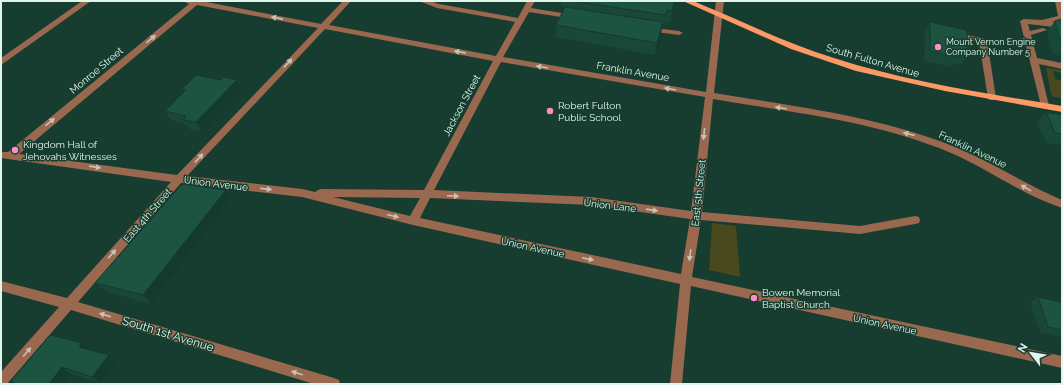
<svg xmlns="http://www.w3.org/2000/svg" width="1063" height="385" viewBox="0 0 1063 385" font-family="Raleway,sans-serif">
<style>
.green{fill:#4a491e}
.lines{fill:none;stroke-linecap:round;stroke-linejoin:round}
.minor{fill:#99684f;fill-rule:evenodd}
.major{fill:#fd9964;fill-rule:evenodd}
.wall{fill:#194738}
.shaded-wall{fill:#143a2e}
.building{fill:#1d5341;stroke:#143a2e}
.oneway{fill:#c7c4b5}
.poi-dot{fill:#fa8fc8;stroke:#163d2f;stroke-width:1.5}
.labels{text-anchor:middle;stroke-width:3;stroke-linejoin:round;paint-order:stroke}
.far-poi-label{font-size:9px;fill:#e0f5ec;stroke:#163d2f;text-anchor:start}
.street-label{font-size:10px;fill:#e0f5ec;stroke:#163d2f}
.poi-label{font-size:10px;fill:#e0f5ec;stroke:#163d2f;text-anchor:start}
.near-street-label{font-size:12px;fill:#e0f5ec;stroke:#163d2f}
</style>
<rect width="100%" height="100%" fill="#163d2f"/>
<path class="green" d="M1046 68 1062 70V73L1053 71 1055 79 1062 81V98L1054 97 1051 94Z
M712 223 736 226 740 277 709 270Z"/>
<g class="lines">
<path class="minor" d="M82 1H91L1 65V58Z
M183 1H201L321 24 343 1H351L329 25 496 56 515 22 437 8 419 1H430L439 4 518 18 527 1H535L531 8 574 15 578 17 574 19 529 12 503 57 706 92 716 1H724L714 93C791 106 871 115 945 143 986 158 1022 183 1062 200V208C1019 194 982 164 939 148 868 120 789 112 713 99L702 212 860 226 915 216 919 217 920 220 919 223 915 224 860 234 701 220 692 277 1062 356V368L691 286 682 384H670L680 284 413 225 302 197 181 183 78 302 334 378 339 380 340 384H314L71 310 7 384H1V372L59 307 1 291V281L67 298 171 182 1 158V152H8L189 4ZM197 5 318 28 177 175 19 154ZM325 29 493 61 424 190 320 189 315 192 302 189 187 176ZM501 62 705 97 691 211 591 197 434 190ZM333 197 420 198 410 216ZM430 198 591 205 690 219 681 274 420 218Z
M1055 1H1062V19L1052 22 1062 24V28L1028 24 1030 31 1043 28 1047 30 1031 35 1037 58 1062 63V69L1039 64 1049 106 1045 109 1041 106 1020 21 1024 19 1042 20 1058 16Z
M646 27 679 31 683 33 679 35 649 31 645 29Z
M951 32 983 38 987 40 996 98 995 100H989L988 98 979 42 951 36Z"/>
<path class="major" d="M683 1H693C740 20 785 43 834 58 908 82 985 93 1062 106V112L945 91 856 71 791 49Z"/>
</g>
<path class="wall" d="M561 1H674L670 23 664 22 663 27H662L655 55 555 37 556 25 565 7 561 6Z
M1062 19V56L1052 54 1047 32 1055 21Z
M930 22 968 55 962 64 955 63 952 67 924 61 925 31Z
M182 89H242L202 132 189 129 185 124 171 120 165 111 184 92Z
M1046 112 1062 115V145L1046 143 1037 122Z
M231 199 151 304 105 291 95 283Z
M1038 297 1062 304V337L1040 332 1030 303Z
M90 350 117 362 100 383 71 374 63 384H12L13 382 11 381Z"/>
<path class="shaded-wall" d="M663 22 661 34 655 55 657 43Z
M237 80 242 89 202 132 196 122Z
M226 190 231 199 151 304 143 295Z
M82 343 90 350 79 347Z
M109 355 117 362 100 383 92 377Z
M62 367 71 374 63 384H49Z"/>
<path class="building" d="M573 1H674L672 11 667 10 665 15Z
M565 7 663 22 657 43 556 25Z
M1062 19V43H1061L1055 21Z
M930 22 967 30 968 55 958 52V58L930 51Z
M196 75 221 80 224 77 237 80 196 122 183 120 186 116 165 111 186 90 182 89Z
M1046 112 1062 115V134L1055 133Z
M182 184 226 190 143 295 95 283Z
M1038 297 1061 302 1062 304V330L1048 327Z
M50 335 82 343 79 347 109 355 92 377 62 367 49 384H12L14 382 11 381Z"/>
<defs><path id="oneway-solid" d="M-6-.8H1V-3.2L6.5 0L1 3.2V.8H-6Z"/></defs>
<g class="oneway">
<use href="#oneway-solid" transform="translate(277 18) rotate(-169)"/>
<use href="#oneway-solid" transform="translate(151 39) rotate(-40)"/>
<use href="#oneway-solid" transform="translate(460 52) rotate(-169)"/>
<use href="#oneway-solid" transform="translate(288 63) rotate(-47)"/>
<use href="#oneway-solid" transform="translate(542 67) rotate(-170)"/>
<use href="#oneway-solid" transform="translate(670 89) rotate(-170)"/>
<use href="#oneway-solid" transform="translate(781 108) rotate(-170)"/>
<use href="#oneway-solid" transform="translate(50 122) rotate(-40)"/>
<use href="#oneway-solid" transform="translate(704 134) rotate(96)"/>
<use href="#oneway-solid" transform="translate(909 134) rotate(-165)"/>
<use href="#oneway-solid" transform="translate(199 158) rotate(-47)"/>
<use href="#oneway-solid" transform="translate(95 167) rotate(8)"/>
<use href="#oneway-solid" transform="translate(1026 188) rotate(-151)"/>
<use href="#oneway-solid" transform="translate(266 189) rotate(7)"/>
<use href="#oneway-solid" transform="translate(453 196) rotate(2)"/>
<use href="#oneway-solid" transform="translate(652 210) rotate(8)"/>
<use href="#oneway-solid" transform="translate(393 216) rotate(14)"/>
<use href="#oneway-solid" transform="translate(112 254) rotate(-49)"/>
<use href="#oneway-solid" transform="translate(690 255) rotate(98)"/>
<use href="#oneway-solid" transform="translate(588 259) rotate(12)"/>
<use href="#oneway-solid" transform="translate(105 315) rotate(-163)"/>
<use href="#oneway-solid" transform="translate(27 352) rotate(-49)"/>
<use href="#oneway-solid" transform="translate(297 373) rotate(-163)"/>
</g>
<g class="poi-dot">
<circle cx="938" cy="47" r="4"/>
<circle cx="550" cy="111" r="4"/>
<circle cx="15" cy="150" r="4"/>
<circle cx="754" cy="298" r="4"/>
</g>
<g class="labels">
<g class="far-poi-label">
<text x="946" y="45">Mount Vernon Engine<tspan x="946" dy="10">Company Number 5</tspan></text>
</g>
<g class="street-label">
<text transform="translate(873 60) rotate(16)" y="4">South Fulton Avenue</text>
<text transform="translate(96 70) rotate(-40)" y="4">Monroe Street</text>
<text transform="translate(633 71) rotate(10)" y="4">Franklin Avenue</text>
<text transform="translate(461 105) rotate(-62)" y="4">Jackson Street</text>
<text transform="translate(973 149) rotate(25)" y="4">Franklin Avenue</text>
<text transform="translate(216 183) rotate(7)" y="4">Union Avenue</text>
<text transform="translate(698 193) rotate(-84)" y="4">East 5th Street</text>
<text transform="translate(610 205) rotate(7)" y="4">Union Lane</text>
<text transform="translate(147 215) rotate(-49)" y="4">East 4th Street</text>
<text transform="translate(533 247) rotate(12)" y="4">Union Avenue</text>
<text transform="translate(885 324) rotate(12)" y="4">Union Avenue</text>
</g>
<g class="poi-label">
<text x="558" y="109">Robert Fulton<tspan x="558" dy="12">Public School</tspan></text>
<text x="23" y="148">Kingdom Hall of<tspan x="23" dy="12">Jehovahs Witnesses</tspan></text>
<text x="762" y="296">Bowen Memorial<tspan x="762" dy="12">Baptist Church</tspan></text>
</g>
<g class="near-street-label">
<text transform="translate(168 334) rotate(17)" y="4">South 1st Avenue</text>
</g>
</g>
<rect width="1063" height="385" fill="none" stroke="#e0f5ec" stroke-width="4"/>
<g transform="translate(1031 353) rotate(301)" stroke="#163d2f" stroke-width="3" paint-order="stroke">
<path d="M0-3L7 15L0 10L-7 15Z" fill="#e0f5ec"/>
<text y="-6" font-size="11" font-weight="bold" text-anchor="middle" fill="#e0f5ec">N</text>
</g>
</svg>
